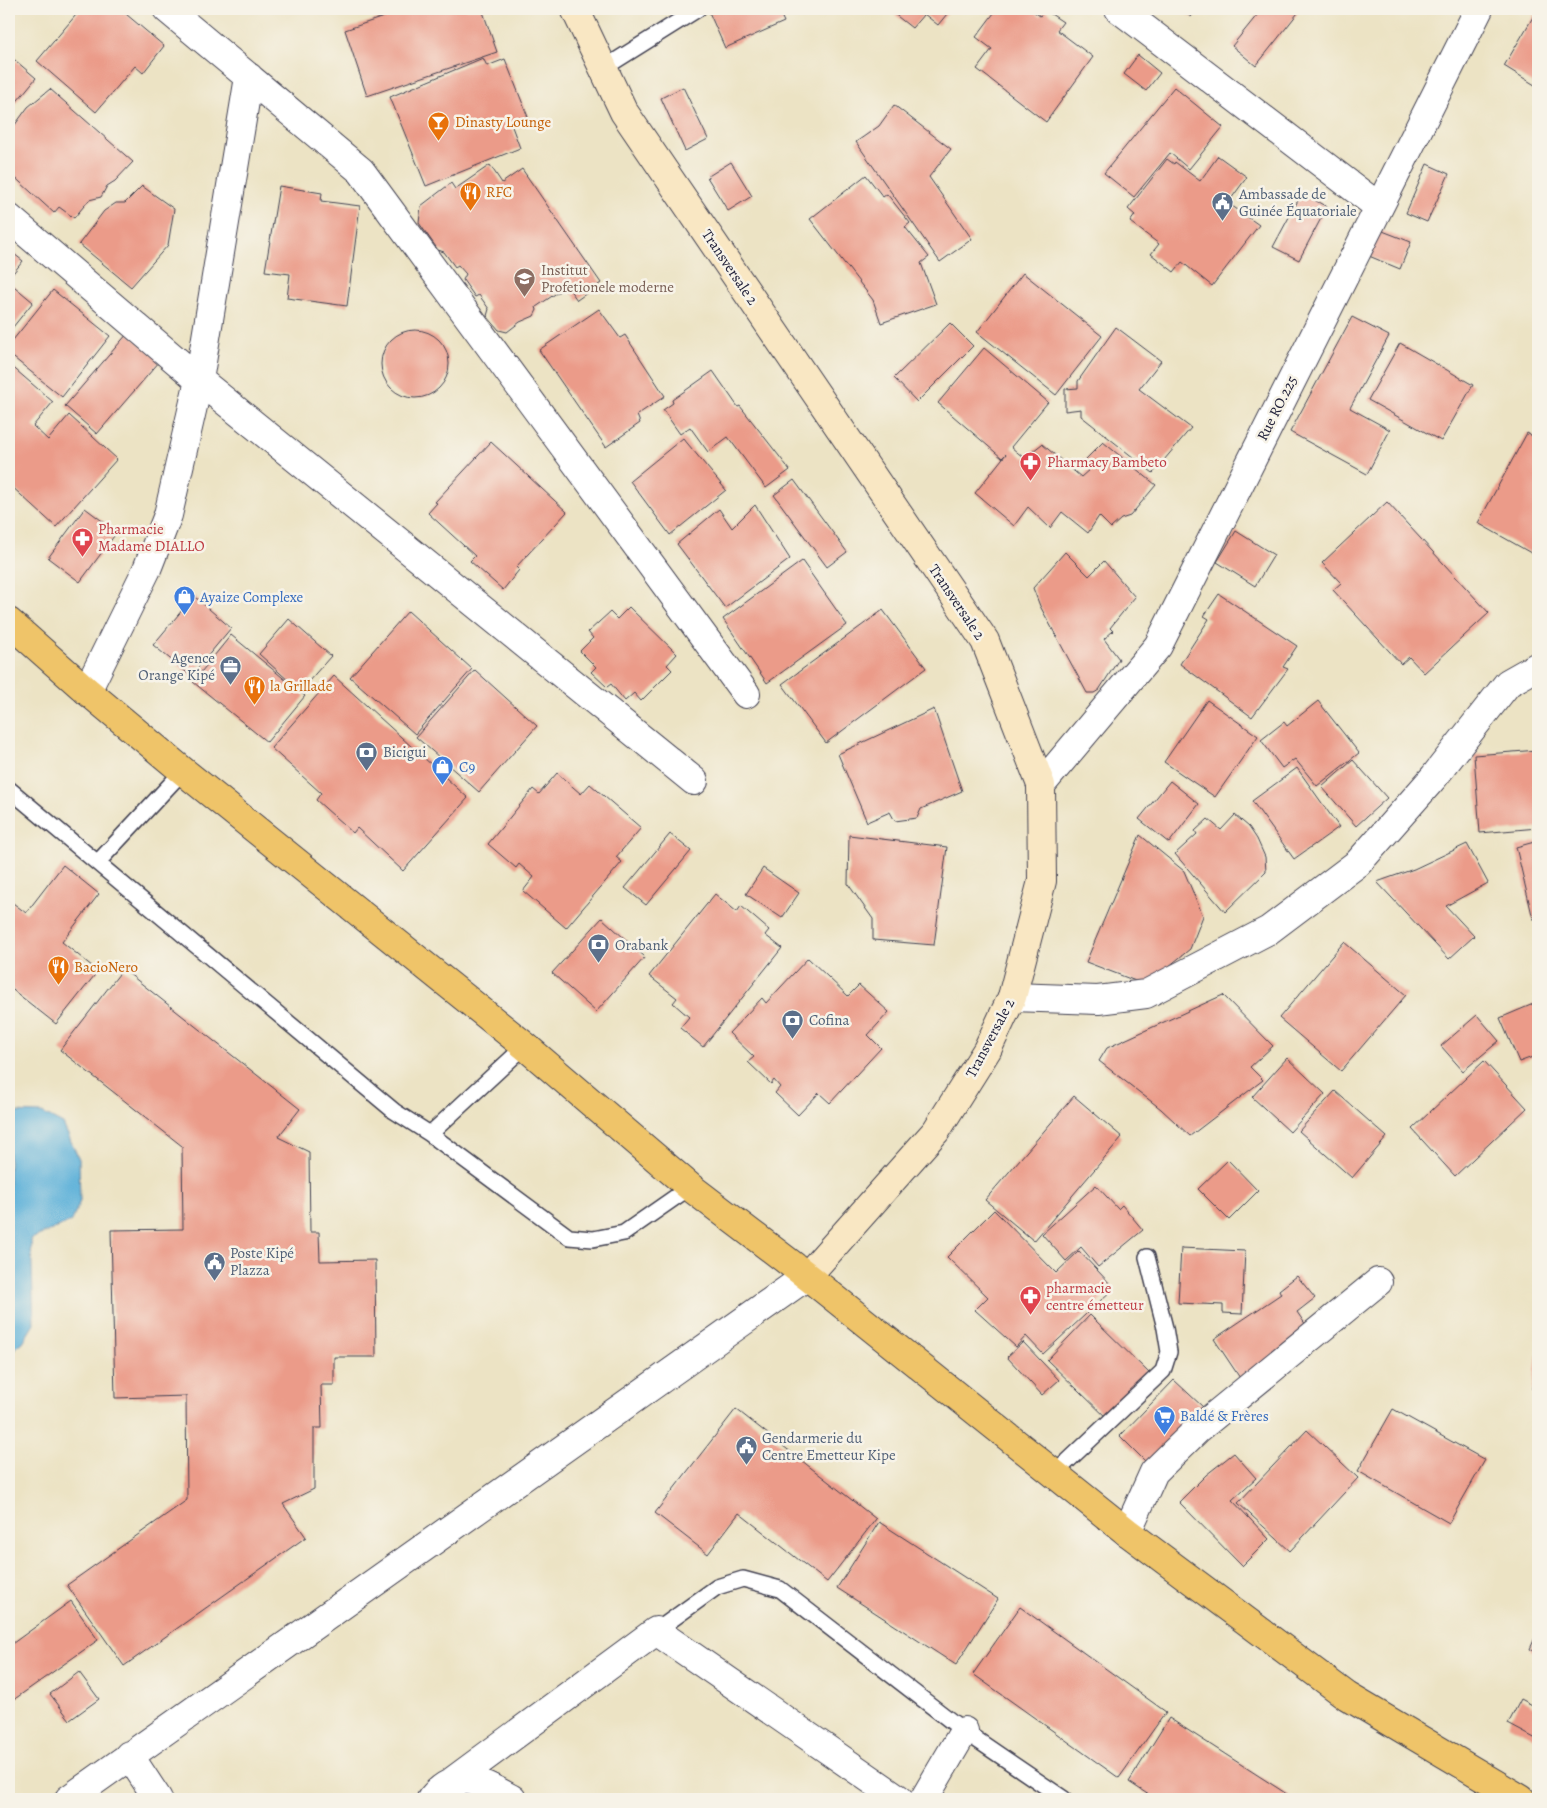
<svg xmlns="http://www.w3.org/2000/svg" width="1547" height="1808" viewBox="0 0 1547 1808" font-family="Alegreya,serif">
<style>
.water{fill:#5db1d9;stroke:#406a8a}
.building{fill:#eb9b89}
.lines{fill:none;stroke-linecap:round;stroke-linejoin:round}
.service-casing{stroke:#403f50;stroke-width:18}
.minor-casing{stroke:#403f50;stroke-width:30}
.secondary-casing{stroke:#403f50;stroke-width:30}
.primary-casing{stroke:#403f50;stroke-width:30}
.service{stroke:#fff;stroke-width:15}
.minor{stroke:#fff;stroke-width:28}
.secondary{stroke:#f9e7c3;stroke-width:28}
.primary{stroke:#efc469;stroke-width:28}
.labels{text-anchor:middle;stroke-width:5;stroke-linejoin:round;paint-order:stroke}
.food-label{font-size:15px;fill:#c56008;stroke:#f7f3e8;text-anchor:start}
.service-label{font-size:15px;fill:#4e5e75;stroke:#f7f3e8;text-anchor:start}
.street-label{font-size:15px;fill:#22223b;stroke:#f7f3e8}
.education-label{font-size:15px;fill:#785e54;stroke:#f7f3e8;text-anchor:start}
.health-label{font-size:15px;fill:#be3a42;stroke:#f7f3e8;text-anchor:start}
.shop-label{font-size:15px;fill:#366cbe;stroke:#f7f3e8;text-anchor:start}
</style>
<rect width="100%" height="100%" fill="#f7f3e8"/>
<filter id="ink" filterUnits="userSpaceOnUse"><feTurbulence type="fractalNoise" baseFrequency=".02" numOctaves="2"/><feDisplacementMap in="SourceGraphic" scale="10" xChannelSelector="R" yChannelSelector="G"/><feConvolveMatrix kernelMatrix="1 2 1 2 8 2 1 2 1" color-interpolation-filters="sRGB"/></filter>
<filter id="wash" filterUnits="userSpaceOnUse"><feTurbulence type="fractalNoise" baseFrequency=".0096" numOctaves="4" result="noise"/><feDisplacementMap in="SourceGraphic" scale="20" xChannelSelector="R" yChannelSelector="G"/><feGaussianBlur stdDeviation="1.12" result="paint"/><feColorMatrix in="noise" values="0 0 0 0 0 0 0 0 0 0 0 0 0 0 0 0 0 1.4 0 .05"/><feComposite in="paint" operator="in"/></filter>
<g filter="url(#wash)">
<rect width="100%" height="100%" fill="#ece3c4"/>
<path class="water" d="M9 1112 42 1113 63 1124 79 1159 80 1201 72 1221 31 1239 34 1324 23 1342 9 1353Z"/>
<g id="blocks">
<path class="building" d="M81 9H120L164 46 143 73 135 66 96 112 37 61Z
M407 9H482L497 52 367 96 345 30Z
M716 9H778L784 22 725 48 709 12Z
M888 9H951L938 25 924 14 912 28Z
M997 9H1030L1040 16 1045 10 1063 22 1057 30 1093 57 1046 122 977 69 992 49 976 37Z
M1180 9H1197L1191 17Z
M1262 9H1301L1256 66 1232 46Z
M1536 12 1538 14V87L1504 66Z
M9 55 36 78 9 111Z
M1138 55 1160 73 1146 91 1124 74Z
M483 58 487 66 505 59 528 117 511 124 520 148 426 186 390 97Z
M683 87 708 139 685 151 661 98Z
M1174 87 1223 127 1189 169 1170 153 1134 197 1104 173Z
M50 89 133 162 115 181 107 186 101 197 89 200 74 218 59 207 54 213 9 172V133L28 107Z
M894 105 951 149 929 177 972 239 940 262 856 142 879 126Z
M1218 156 1247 177 1228 203 1259 225 1212 286 1182 262 1174 272 1151 254 1159 244 1130 222 1135 215 1128 209 1167 159 1174 164 1175 162 1200 181Z
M731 162 752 196 728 211 707 177Z
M1427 164 1449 174 1427 222 1406 213Z
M490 165 502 183 522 169 601 283 577 300 567 286 536 307 537 310 534 316 520 322 507 332 499 330 487 316 489 309 479 295 475 297 463 280 466 274 458 265 455 267 444 252 438 250 419 223 421 206 451 183 455 189Z
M866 175 883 197 887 194 910 223 905 227 929 257 921 263 936 304 881 323 873 300 810 219Z
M142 186 174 209 168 245 131 287 79 244 104 211 116 203H125Z
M279 186 322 193 321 201 360 206 347 306 287 298 290 274 265 271Z
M1302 193 1327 207 1299 260 1273 247Z
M1380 230 1411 242 1400 269 1369 256Z
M9 250 23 261 9 278Z
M1023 273 1102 336 1056 395 977 332Z
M9 282 33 302 9 332Z
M53 290 110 336 62 397 9 354V345Z
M599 309 620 338 625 335 665 396 637 415 640 423 606 447 539 350Z
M1352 317 1389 336 1350 408 1390 430 1367 474 1290 432Z
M950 323 973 346 917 402 894 378Z
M1116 327 1161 361 1139 389 1191 428 1153 473 1081 416V409L1065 411V389L1078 388V381Z
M381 364a34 34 0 1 1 68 0a34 34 0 1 1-68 0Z
M128 333 160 361 97 434 65 406Z
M1400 343 1473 385 1441 441 1368 400Z
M984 348 1048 402 1011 447 1024 458 1042 444 1081 477 1090 469 1083 462 1103 442 1156 485 1130 516 1121 519 1111 528 1099 516 1088 533 1062 512 1050 528 1028 507 1014 526 975 493 1006 454 1002 458 938 403Z
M9 364 53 402 33 426 48 440 69 415 117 459 56 527 9 484Z
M713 371 738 407 740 406 790 470 766 488 728 437 708 452 690 427 680 434 663 410 673 403 672 400Z
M1527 433 1538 439V557L1478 523Z
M683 438 726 490 670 535 630 481Z
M491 442 567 512 516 567 519 570 503 590 470 561 475 556 428 513 437 503 435 502Z
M794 480 847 552 827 567 774 495Z
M1387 502 1489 613 1424 673 1409 657 1401 664 1333 590 1341 583 1322 563Z
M755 505 790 559 725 608 677 544 719 509 732 528Z
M85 508 117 532 80 582 48 558Z
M1236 531 1274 555 1255 586 1217 562Z
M1065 552 1089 576 1104 561 1135 597 1110 628 1113 631 1104 639 1119 659 1099 690 1094 693H1087L1040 606 1033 588Z
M802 561 847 625 767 683 723 619Z
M1219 594 1297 646 1283 667 1288 669 1252 717 1180 664 1209 619 1204 616Z
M194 596 231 628 191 676 153 645Z
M629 607 677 654 667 665 672 670 641 701 634 693 625 701 611 684 607 687 591 672 596 667 580 651 593 638 588 632 610 612 617 619Z
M883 610 926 668 826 743 782 684Z
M408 611 472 669 415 734 350 677Z
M289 619 331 656 300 691 259 654Z
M231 635 305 696 267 742 193 682Z
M475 670 537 726 479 792 416 737Z
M334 676 468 798 403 871 357 828 353 833 316 800 321 793 271 748Z
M1207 700 1258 736 1215 797 1164 762Z
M1318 701 1359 753 1317 786 1295 759 1282 768 1261 740 1284 722 1287 726Z
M934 709 962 791 921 809 917 818 895 821 890 812 867 822 838 754Z
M1538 750V828L1480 833 1474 755Z
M1353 760 1387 798 1356 826 1322 787Z
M1297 768 1339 827 1294 859 1252 801Z
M557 773 581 794 590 784 641 828 616 857 622 862 566 928 523 891 534 877 519 864 516 868 488 844 533 789 539 794Z
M1170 781 1199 804 1169 843 1139 819Z
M1235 815 1249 827 1257 839 1265 857 1266 872 1225 912 1175 854 1197 834 1195 831 1208 819 1221 830Z
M670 834 691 851 646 905 625 888Z
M849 835 947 847 934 945 873 940V919L848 884Z
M1140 835 1184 871 1203 916 1190 949 1146 985 1086 962Z
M1538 841V918L1533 919 1516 847Z
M1467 844 1488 883 1446 906 1474 936 1449 959 1377 882 1414 869Z
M63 865 99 894 62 942 98 971 56 1024 9 987V900L26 913Z
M763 868 799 893 782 918 746 894Z
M715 894 737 912 741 906 769 930 765 935 782 948 703 1047 680 1028 689 1017 673 1003 677 998 649 976Z
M602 918 645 957 596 1012 552 973Z
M1344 942 1406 995 1341 1071 1279 1018Z
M808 958 848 996 859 985 889 1012 868 1035 881 1048 830 1103 819 1093 798 1115 775 1093 780 1087 774 1080 771 1084 748 1062 754 1057 729 1033 762 998 766 1003Z
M123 969 300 1109 278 1137 309 1152 310 1232H319L320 1261 375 1260 376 1357H334V1385H321L322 1428H314V1489L283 1504 306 1537 124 1666 67 1585 187 1500 186 1396 115 1398 111 1230 183 1229 182 1146 60 1050Z
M1223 995 1273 1046 1250 1067 1263 1080 1190 1136 1161 1109 1099 1061 1107 1048Z
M1538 1002V1055L1519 1062 1500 1018Z
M1477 1015 1499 1041 1463 1071 1441 1046Z
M1287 1058 1325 1094 1290 1132 1252 1097Z
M1484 1061 1527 1108 1455 1176 1412 1129Z
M1335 1091 1387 1137 1352 1178 1299 1131Z
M1074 1096 1122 1137 1034 1241 985 1200Z
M1228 1160 1258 1191 1229 1220 1198 1189Z
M1096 1185 1118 1209 1122 1205 1143 1230 1098 1267 1081 1247 1066 1261 1042 1234Z
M994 1210 1056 1273 1079 1251 1114 1288 1043 1354 1026 1336 1016 1347 975 1310 988 1297 947 1257Z
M1181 1248 1245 1251 1242 1314 1223 1313V1305L1178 1303Z
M1297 1276 1315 1298 1297 1312 1310 1331 1240 1378 1214 1339 1281 1294 1279 1290Z
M1090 1315 1153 1377 1110 1421 1047 1360Z
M1023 1342 1059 1380 1042 1395 1007 1357Z
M1537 1355H1538V1389H1533Z
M1174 1380 1203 1407 1149 1465 1120 1436Z
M736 1409 876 1519 827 1582 739 1513 708 1554 655 1513Z
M1393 1409 1485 1460 1449 1523 1358 1471Z
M1307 1430 1358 1478 1290 1551 1238 1503Z
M1234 1453 1256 1478 1232 1500 1269 1539 1242 1566 1179 1502 1206 1475Z
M879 1522 998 1599 956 1665 837 1588Z
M71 1601 98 1640 9 1703V1646Z
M1020 1607 1166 1712 1119 1778 973 1674Z
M1538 1631V1653L1530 1649Z
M79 1672 99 1699 70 1720 50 1694Z
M1521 1699 1538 1708V1740L1508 1724Z
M1169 1718 1290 1796 1287 1799H1155L1129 1782Z"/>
</g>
</g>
<g filter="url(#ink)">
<use href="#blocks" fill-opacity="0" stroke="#403f50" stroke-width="1"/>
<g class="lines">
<defs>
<path id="service" d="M604 68 698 9
M9 789 394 1111 430 1134 525 1046
M98 862 183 771
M430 1134 569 1237 593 1239 624 1233 690 1187
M1054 1474 1163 1371 1169 1352 1165 1328 1147 1257
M656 1631 717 1587 743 1579 780 1589 964 1731 1064 1799"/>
<path id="minor" d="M167 9 361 171 746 694
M1119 9 1379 207
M9 218 199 380 694 781
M87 691 147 569 168 515 199 380 249 77
M1041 785 1158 646 1479 9
M1012 997 1098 1000 1146 994 1269 930 1358 863 1434 777 1508 683 1538 666
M1127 1532 1154 1472 1197 1430 1378 1282
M129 1755 158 1799
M454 1780 656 1631 899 1799
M69 1799 807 1276
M431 1799C457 1767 481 1782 512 1799
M924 1799 964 1731"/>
<path id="secondary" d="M575 9 624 112 985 641 1041 785 1042 881 1012 997 987 1050 936 1131 807 1276"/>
<path id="primary" d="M9 622 87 691 183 771 525 1046 690 1187 807 1276 1127 1532 1347 1696 1521 1799"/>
</defs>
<use href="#service" class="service-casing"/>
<use href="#minor" class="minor-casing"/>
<use href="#secondary" class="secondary-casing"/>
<use href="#primary" class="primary-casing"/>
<use href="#service" class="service"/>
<use href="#minor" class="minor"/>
<use href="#secondary" class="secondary"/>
<use href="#primary" class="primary"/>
</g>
</g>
<defs>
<symbol id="bar-pin" viewBox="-11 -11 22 30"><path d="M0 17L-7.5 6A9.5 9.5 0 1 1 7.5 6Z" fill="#e8710a" stroke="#f7f3e8"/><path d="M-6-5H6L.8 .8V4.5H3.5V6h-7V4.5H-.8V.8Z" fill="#fff"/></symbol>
<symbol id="restaurant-pin" viewBox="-11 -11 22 30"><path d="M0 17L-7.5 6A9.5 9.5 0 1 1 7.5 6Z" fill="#e8710a" stroke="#f7f3e8"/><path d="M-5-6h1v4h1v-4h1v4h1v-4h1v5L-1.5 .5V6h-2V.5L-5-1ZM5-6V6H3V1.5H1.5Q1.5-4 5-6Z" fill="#fff"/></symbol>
<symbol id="civic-pin" viewBox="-11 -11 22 30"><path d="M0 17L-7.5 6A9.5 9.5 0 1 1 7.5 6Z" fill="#5c6f8a" stroke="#f7f3e8"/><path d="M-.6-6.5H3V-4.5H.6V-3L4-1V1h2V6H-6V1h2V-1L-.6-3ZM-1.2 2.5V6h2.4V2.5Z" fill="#fff"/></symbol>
<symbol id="school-pin" viewBox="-11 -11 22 30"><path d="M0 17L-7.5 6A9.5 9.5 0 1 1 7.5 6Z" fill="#8d6e63" stroke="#f7f3e8"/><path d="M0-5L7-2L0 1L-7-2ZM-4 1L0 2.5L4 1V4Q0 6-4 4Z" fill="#fff"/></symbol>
<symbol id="pharmacy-pin" viewBox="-11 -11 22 30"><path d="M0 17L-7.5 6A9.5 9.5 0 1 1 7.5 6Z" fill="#e0444e" stroke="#f7f3e8"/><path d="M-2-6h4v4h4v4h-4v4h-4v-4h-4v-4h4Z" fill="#fff"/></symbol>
<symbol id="shop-pin" viewBox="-11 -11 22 30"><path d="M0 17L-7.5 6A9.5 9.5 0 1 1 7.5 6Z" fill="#3f7fe0" stroke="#f7f3e8"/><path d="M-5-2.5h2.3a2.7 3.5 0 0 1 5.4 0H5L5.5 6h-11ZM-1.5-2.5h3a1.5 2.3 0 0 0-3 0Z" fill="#fff"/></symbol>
<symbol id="office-pin" viewBox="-11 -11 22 30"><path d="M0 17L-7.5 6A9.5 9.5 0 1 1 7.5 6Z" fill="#5c6f8a" stroke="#f7f3e8"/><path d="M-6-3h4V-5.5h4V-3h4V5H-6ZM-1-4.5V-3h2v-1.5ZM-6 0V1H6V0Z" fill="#fff"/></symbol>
<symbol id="bank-pin" viewBox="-11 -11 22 30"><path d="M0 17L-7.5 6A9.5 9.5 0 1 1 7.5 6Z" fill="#5c6f8a" stroke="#f7f3e8"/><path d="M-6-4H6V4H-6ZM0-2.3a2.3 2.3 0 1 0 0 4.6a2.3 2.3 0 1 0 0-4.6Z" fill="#fff"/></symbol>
<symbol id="supermarket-pin" viewBox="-11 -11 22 30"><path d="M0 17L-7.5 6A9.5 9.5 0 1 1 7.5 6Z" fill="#3f7fe0" stroke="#f7f3e8"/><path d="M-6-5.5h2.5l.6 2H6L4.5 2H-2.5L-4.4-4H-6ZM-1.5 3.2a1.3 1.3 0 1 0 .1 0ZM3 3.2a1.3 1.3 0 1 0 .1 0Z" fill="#fff"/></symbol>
</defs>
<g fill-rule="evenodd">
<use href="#bar-pin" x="426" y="110" width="25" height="34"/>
<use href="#restaurant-pin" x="458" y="180" width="25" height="34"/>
<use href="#civic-pin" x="1210" y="190" width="25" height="34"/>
<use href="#school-pin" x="512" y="266" width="25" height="34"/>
<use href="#pharmacy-pin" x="1018" y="450" width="25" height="34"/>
<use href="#pharmacy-pin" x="70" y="526" width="25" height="34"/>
<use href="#shop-pin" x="172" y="584" width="25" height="34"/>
<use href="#office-pin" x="218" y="654" width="25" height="34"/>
<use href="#restaurant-pin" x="242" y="674" width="25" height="34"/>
<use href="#bank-pin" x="354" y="740" width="25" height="34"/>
<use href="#shop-pin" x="430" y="754" width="25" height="34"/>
<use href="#bank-pin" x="586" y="932" width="25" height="34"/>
<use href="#restaurant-pin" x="46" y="954" width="25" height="34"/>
<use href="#bank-pin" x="780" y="1008" width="25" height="34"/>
<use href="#civic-pin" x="202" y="1250" width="25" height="34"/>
<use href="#pharmacy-pin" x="1018" y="1284" width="25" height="34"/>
<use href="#supermarket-pin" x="1152" y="1404" width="25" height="34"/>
<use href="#civic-pin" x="734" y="1434" width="25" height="34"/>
</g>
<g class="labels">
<g class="food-label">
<text x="455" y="127">Dinasty Lounge</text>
<text x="486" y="197">RFC</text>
<text x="270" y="691">la Grillade</text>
<text x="74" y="972">BacioNero</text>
</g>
<g class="service-label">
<text x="1239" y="199">Ambassade de<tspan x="1239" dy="17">Guinée Équatoriale</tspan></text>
<text x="215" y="663" text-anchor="end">Agence<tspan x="215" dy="17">Orange Kipé</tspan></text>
<text x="383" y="757">Bicigui</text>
<text x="615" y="950">Orabank</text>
<text x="809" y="1025">Cofina</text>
<text x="230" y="1258">Poste Kipé<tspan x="230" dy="17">Plazza</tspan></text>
<text x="762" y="1443">Gendarmerie du<tspan x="762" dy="17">Centre Emetteur Kipe</tspan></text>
</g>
<g class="street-label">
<text transform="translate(730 267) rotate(56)" y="5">Transversale 2</text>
<text transform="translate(1277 408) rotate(-63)" y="5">Rue RO.225</text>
<text transform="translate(957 602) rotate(56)" y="5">Transversale 2</text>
<text transform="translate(990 1038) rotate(-62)" y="5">Transversale 2</text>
</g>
<g class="education-label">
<text x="541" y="275">Institut<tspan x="541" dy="17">Profetionele moderne</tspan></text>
</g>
<g class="health-label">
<text x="1047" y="467">Pharmacy Bambeto</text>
<text x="98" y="534">Pharmacie<tspan x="98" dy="17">Madame DIALLO</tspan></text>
<text x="1046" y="1293">pharmacie<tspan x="1046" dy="17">centre émetteur</tspan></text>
</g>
<g class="shop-label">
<text x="200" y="602">Ayaize Complexe</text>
<text x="459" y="772">C9</text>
<text x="1180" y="1421">Baldé &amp; Frères</text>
</g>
</g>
<rect width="1547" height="1808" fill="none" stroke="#f7f3e8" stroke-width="30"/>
</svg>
